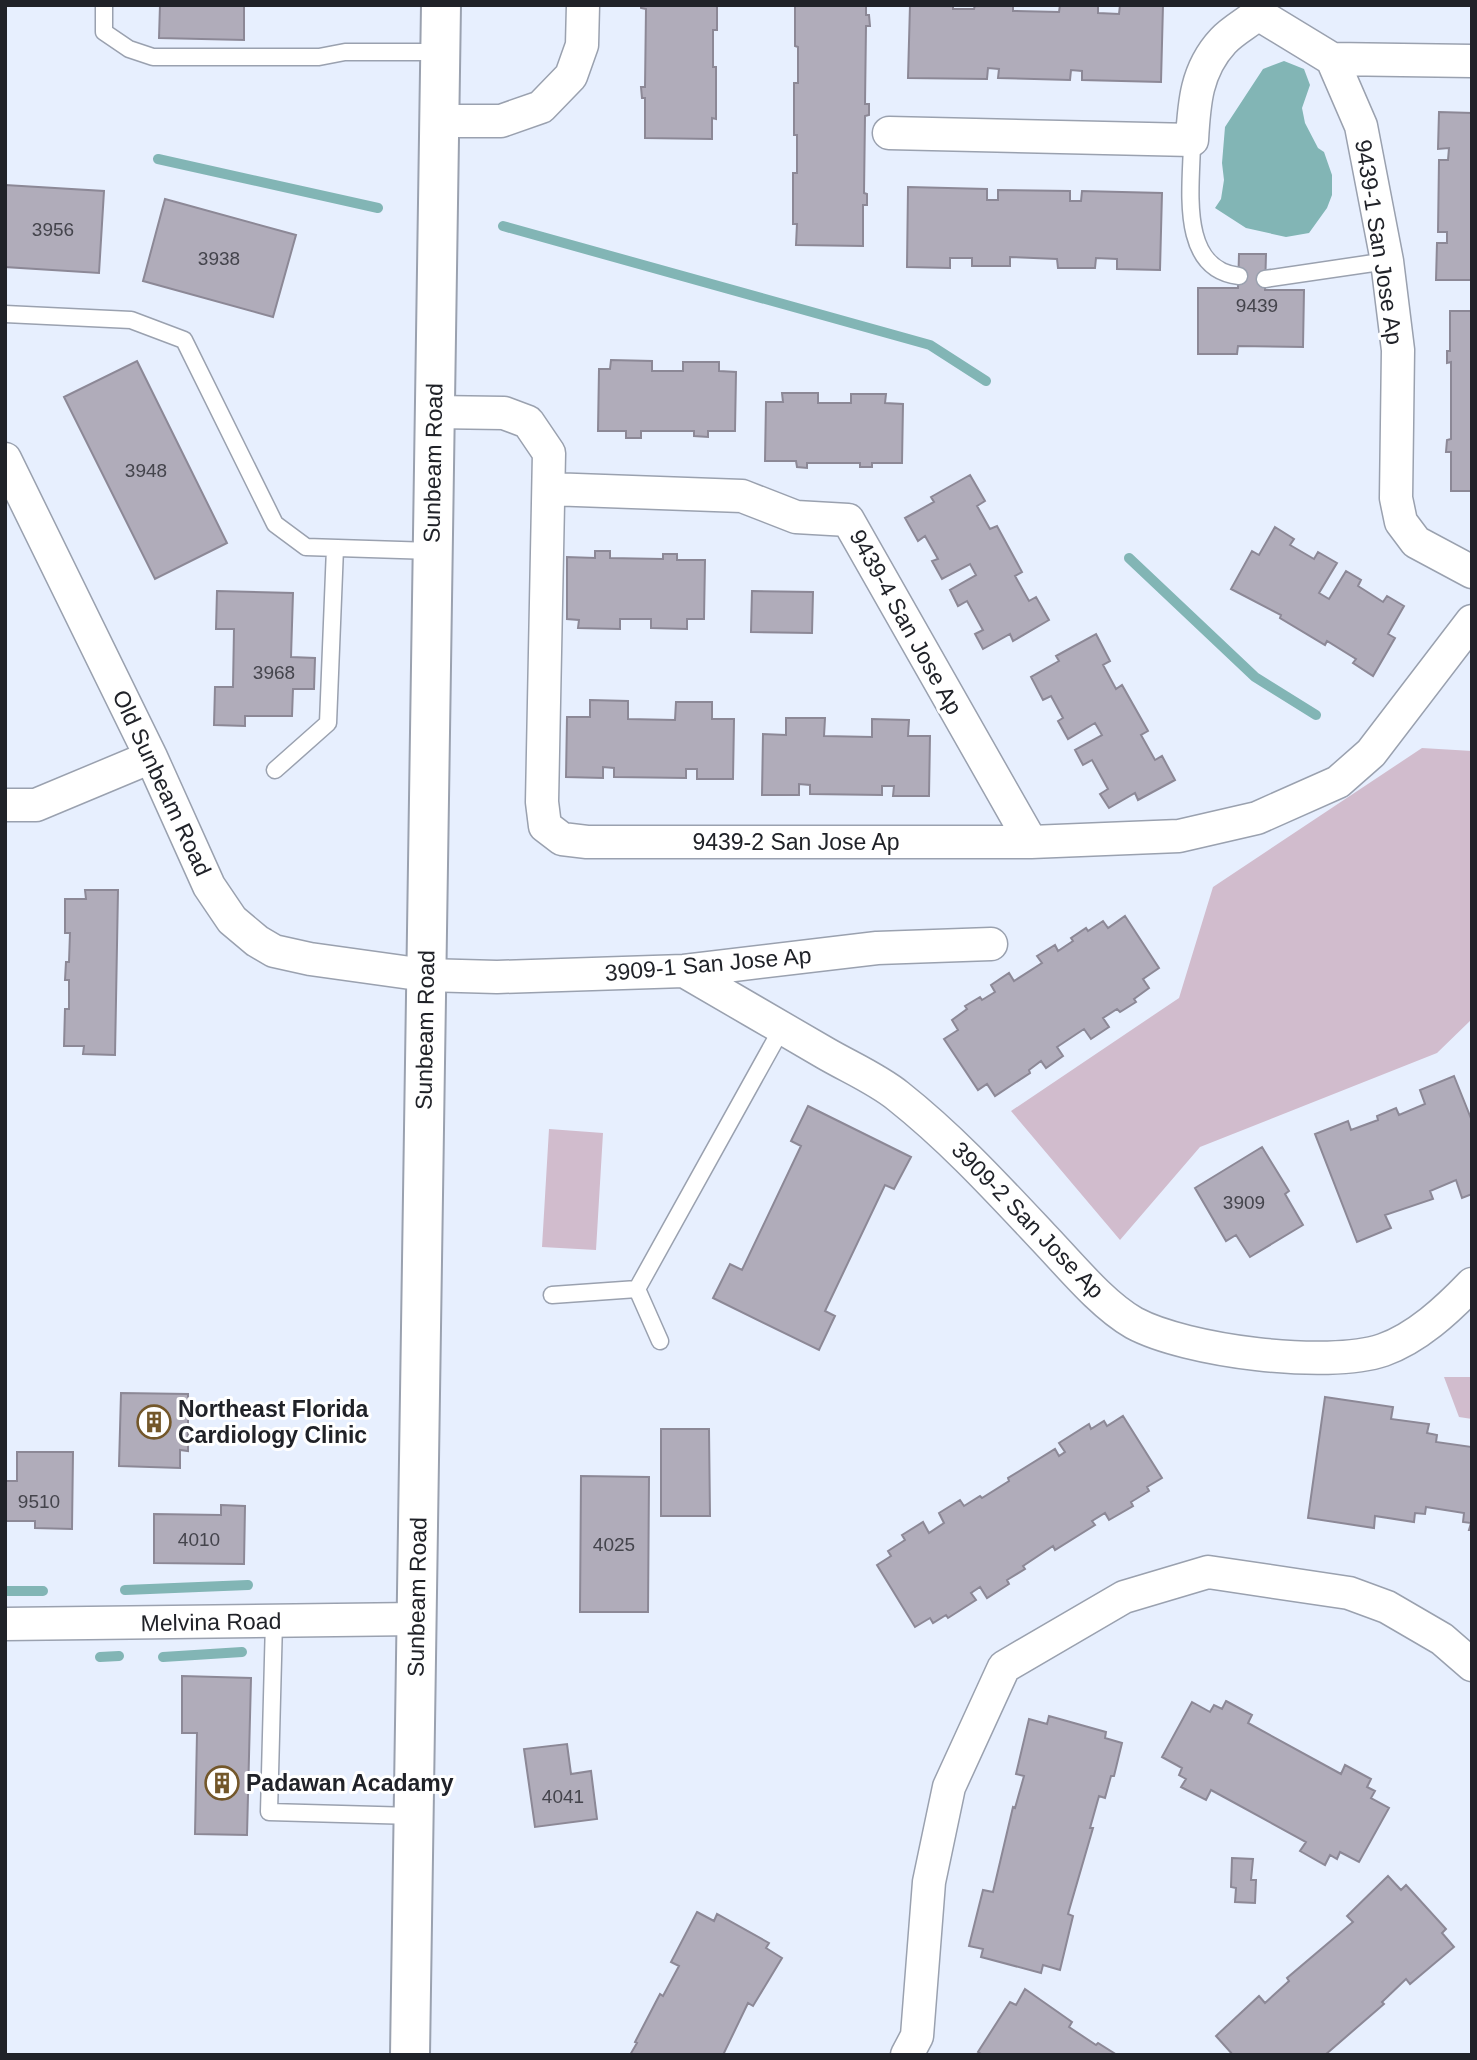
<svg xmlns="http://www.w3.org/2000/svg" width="1477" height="2060" viewBox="0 0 1477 2060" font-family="Arial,sans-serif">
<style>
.green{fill:#d1bccd}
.water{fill:#82b5b5}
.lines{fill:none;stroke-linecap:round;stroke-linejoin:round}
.stream{stroke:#82b5b5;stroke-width:10}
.building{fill:#b0acba;stroke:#8c8896;stroke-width:2}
.lane-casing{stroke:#9aa1af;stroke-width:19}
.street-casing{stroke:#9aa1af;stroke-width:35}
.secondary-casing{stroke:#9aa1af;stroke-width:42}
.lane{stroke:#fff;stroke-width:16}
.street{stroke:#fff;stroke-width:32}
.secondary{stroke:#fff;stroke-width:38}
.labels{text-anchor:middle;stroke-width:6;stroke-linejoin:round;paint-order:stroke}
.number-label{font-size:19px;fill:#44444c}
.street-label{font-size:23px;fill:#202228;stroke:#fff}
.poi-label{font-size:23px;font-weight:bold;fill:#202228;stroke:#fff;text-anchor:start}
</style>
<rect width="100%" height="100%" fill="#e7effe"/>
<path class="green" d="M1422 748 1472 751V1019L1437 1053 1200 1147 1120 1240 1011 1111 1179 998 1213 887Z
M549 1129 603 1133 596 1250 542 1247Z
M1444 1377H1472V1419L1459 1417Z"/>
<path class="water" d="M1284 61 1304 69 1310 85 1302 108 1305 123 1318 148 1324 152 1332 175V195L1327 208 1309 233 1286 237 1246 228 1215 208 1221 199 1224 180 1222 163 1225 127 1263 69Z"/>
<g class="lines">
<path class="stream" d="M158 159 378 208
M503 226 930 345 986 381
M1129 558 1255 677 1316 715
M125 1590 248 1585
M5 1591H43
M100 1657 119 1656
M163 1657 242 1652"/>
</g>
<path class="building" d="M160 5H244V40L159 38Z
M641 5H717V30H713V67H716V119L712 118V139L645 138V98H642L641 87H645L646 9 641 8Z
M795 5H866V15H869L870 26H866L865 104H869V115L865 116 864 193 867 194V205H863V246L796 245 797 224H793V173H797V135H794V83H798V47L795 46Z
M910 5H953V9H974L975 5H1013V11L1059 12 1060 5H1098V13L1119 14 1120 5H1163L1161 82 1082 80V71L1071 70 1070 80 998 78 999 69 988 68 987 79 908 78Z
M1439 112 1472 113V280H1436L1437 243H1447V232H1438L1439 160H1448L1449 148 1438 149Z
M5 185 104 191 99 273 5 267Z
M908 187 987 189V200H998V190L1070 191V201H1081L1082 191 1162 193 1160 270 1117 269V259L1096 258 1095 268H1058L1057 259 1010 257V266H972V258H950V268L907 267Z
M165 199 296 235 273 317 143 281Z
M1239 254H1266L1265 290H1304L1303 347 1238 346 1237 354H1198V288H1238Z
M1450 311H1472V491H1451V452H1446L1447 440 1451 439V362L1447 363V351H1450Z
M611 360 652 361V371H683V362H719V371L736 372 735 431H708V437L694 436V431H641V438H626V431H598L599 369H610Z
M137 361 227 543 155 579 64 397Z
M782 393H818V403H851V394H886L885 403 903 404 902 463H872V467H860V463H807V468L797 467 796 461H765L766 402H783Z
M970 475 985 501 977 506 990 529 997 526 1022 572 1015 576 1029 601 1036 597 1049 620 1013 641 1010 634 983 649 975 634 983 630 967 601 958 606 950 590 976 575 970 564 942 579 932 561 938 559 925 536 918 541 905 518 934 502 931 497Z
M1275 527 1294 539 1290 545 1314 559 1318 552 1337 563 1319 593 1329 599 1346 571 1361 580 1358 586 1383 602 1387 596 1404 606 1388 634 1395 638 1373 676 1353 663 1356 659 1327 641 1325 645 1280 618 1281 615 1231 589 1252 551 1259 555Z
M595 551H610V558L663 559V554H677V560H705L704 619H687V629L651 628V619H620V629L578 628 579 620 567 619V557L595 558Z
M217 591 293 593 291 657 315 658 314 689H293L292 716H245V726L214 725 215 687H233L234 629H216Z
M752 591 813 592 812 633 751 632Z
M1096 634 1110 661 1103 665 1116 689 1122 685 1148 731 1141 735 1155 760 1162 756 1175 780 1138 800 1135 793 1109 808 1100 794 1108 789 1092 760 1083 765 1075 750 1102 735 1095 723 1068 739 1058 721 1063 718 1051 696 1043 700 1031 677 1059 661 1056 656Z
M590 700 628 701V719L675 720 676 702H712V719H734L733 779H697V769H686V778L614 777V768L603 767V778L566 777 567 717H590Z
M786 718H825L824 736 872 737V719L909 720 908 736H930L929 796H893L894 786H882V795L810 794V785L799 784V795H762L763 734 786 735Z
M85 890H118L115 1055 83 1054 84 1046H64L65 1009H69V980H65L66 962H69L70 933H65V899H86Z
M1125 916 1159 968 1143 979 1149 988 1134 999 1136 1002 1120 1012 1117 1009 1103 1018 1109 1027 1091 1039 1084 1029 1057 1047 1063 1056 1046 1068 1041 1061 1029 1070 1030 1073 995 1096 987 1084 978 1090 944 1039 958 1030 952 1020 967 1009 965 1006 980 997 982 1000 995 992 991 985 1009 973 1014 981 1042 963 1037 956 1055 945 1058 951 1073 941 1071 938 1086 928 1088 931 1103 921 1108 928Z
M1454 1076 1472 1121V1194L1462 1198 1456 1180 1430 1191 1433 1199 1385 1215 1391 1228 1357 1242 1315 1134 1348 1121 1351 1130 1378 1120 1377 1116 1396 1108 1399 1115 1425 1104 1420 1090Z
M808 1106 911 1157 894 1189 885 1185 825 1311 835 1316 819 1350 713 1298 730 1264 742 1270 801 1146 791 1141Z
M1262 1147 1289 1191 1285 1194 1303 1225 1250 1257 1236 1235 1226 1241 1195 1188Z
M121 1393 188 1394V1451L180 1450V1468L119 1466Z
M1325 1397 1393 1407 1391 1419 1429 1424 1427 1433 1437 1435 1436 1442 1472 1447V1530H1469L1471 1523 1463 1522 1464 1513 1426 1507 1425 1514 1415 1513 1414 1522 1375 1516 1374 1528 1308 1518Z
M1123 1416 1162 1478 1147 1487 1149 1491 1131 1502 1133 1506 1109 1520 1105 1513 1092 1521 1095 1525 1055 1550 1053 1546 1023 1566 1025 1569 1007 1580 1009 1584 987 1598 980 1587 971 1593 976 1600 948 1618 946 1615 933 1623 930 1618 915 1627 877 1565 891 1556 888 1551 905 1540 902 1535 923 1522 929 1533 944 1523 939 1513 960 1500 964 1506 980 1496 982 1498 1009 1481 1008 1478 1055 1449 1059 1456 1065 1452 1059 1443 1089 1424 1091 1429 1104 1421 1107 1426Z
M661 1429H709L710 1516H661Z
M17 1452H73L72 1529 35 1528V1521H5V1481H17Z
M581 1476 649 1477 648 1612H580Z
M221 1505 245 1506 244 1564 154 1563V1514L221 1515Z
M182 1676 251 1678 247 1835 195 1834 197 1733H182Z
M1226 1701 1252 1715 1248 1723 1341 1774 1345 1765 1371 1779 1367 1787 1375 1791 1371 1798 1389 1808 1359 1862 1340 1852 1337 1859 1330 1855 1325 1865 1300 1851 1306 1842 1211 1790 1206 1800 1181 1787 1186 1779 1179 1775 1182 1768 1162 1757 1192 1702 1210 1712 1214 1705 1222 1709Z
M1049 1716 1106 1732 1105 1738 1122 1743 1114 1776H1111L1105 1798 1099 1796 1090 1828H1093L1068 1914 1073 1916 1060 1970 1043 1965 1041 1973 981 1957 983 1949 969 1946 983 1890 993 1892 1013 1807 1015 1808 1024 1776 1016 1774 1029 1719 1047 1724Z
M567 1744 571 1774 591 1771 597 1819 535 1827 524 1749Z
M1232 1858 1253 1859 1251 1880H1256L1255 1903 1235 1902 1236 1888 1231 1887Z
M1388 1876 1401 1890 1406 1885 1446 1929 1442 1933 1454 1947 1410 1984 1406 1979 1382 2002 1384 2004 1325 2055H1233L1216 2036 1259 1996 1265 2003 1289 1981 1287 1978 1353 1922 1347 1916Z
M697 1912 714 1921 717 1914 769 1943 766 1948 782 1958 753 2006 748 2003 723 2055H630L637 2043 635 2042 660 1994 663 1996 679 1966 671 1962Z
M1025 1989 1072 2022 1069 2027 1096 2045 1098 2043 1117 2055H983L978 2052 1010 2002 1016 2005Z"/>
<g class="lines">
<defs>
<path id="lane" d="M104 5V32L129 49 153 57H319L345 52H440
M1192 140C1192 184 1177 269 1239 276
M1265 279 1387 261
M5 314 131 320 184 340 275 524 306 547 432 551
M275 770 328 723 335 548
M637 1289 660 1341
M552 1295 637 1289 782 1028
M274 1621 269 1812 414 1816"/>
<path id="street" d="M1258 5V14L1332 59 1361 126 1387 261 1398 350 1396 498 1401 522 1416 542 1472 572
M1332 59 1472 61
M439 121H501L541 107 571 76 582 45 583 5
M889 133 1192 140C1194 104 1196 70 1223 41 1232 31 1247 23 1258 14
M434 412 504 413 528 422 549 453 542 802 545 826 562 839 587 842H1031L1179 836 1257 818 1338 782 1371 753 1472 621
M5 459 151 757 209 886 232 920 257 941 274 951 310 959 425 975 497 977 684 971 877 948 991 944
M549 489 742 496 796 517 848 520 1031 842
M5 805H36L151 757
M684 971C731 998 778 1026 825 1053 849 1067 877 1079 898 1096 951 1138 996 1187 1042 1236 1069 1264 1101 1304 1134 1323 1186 1351 1327 1369 1383 1350 1417 1338 1447 1310 1472 1284
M5 1624 417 1619
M907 2055 917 2036 929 1882 949 1787 1004 1667 1124 1597 1208 1572 1349 1593 1387 1607 1442 1639 1472 1665"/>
<path id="secondary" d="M410 2055 441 5"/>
</defs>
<use href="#lane" class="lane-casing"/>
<use href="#street" class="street-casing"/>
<use href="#secondary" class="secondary-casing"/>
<use href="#lane" class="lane"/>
<use href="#street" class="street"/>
<use href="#secondary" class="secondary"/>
</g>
<defs>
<symbol id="building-ring" viewBox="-11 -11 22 22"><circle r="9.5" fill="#fff" stroke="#73572a" stroke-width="1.5"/><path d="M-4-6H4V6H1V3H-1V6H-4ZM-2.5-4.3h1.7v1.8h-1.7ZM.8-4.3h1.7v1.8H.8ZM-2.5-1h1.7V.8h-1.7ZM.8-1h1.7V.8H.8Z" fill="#73572a"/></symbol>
</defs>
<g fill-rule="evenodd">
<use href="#building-ring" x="135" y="1403" width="38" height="38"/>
<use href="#building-ring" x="203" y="1764" width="38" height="38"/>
</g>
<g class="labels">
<g class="number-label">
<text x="53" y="236">3956</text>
<text x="219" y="265">3938</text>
<text x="1257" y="312">9439</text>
<text x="146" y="477">3948</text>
<text x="274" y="679">3968</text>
<text x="1244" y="1209">3909</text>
<text x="39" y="1508">9510</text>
<text x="199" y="1546">4010</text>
<text x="614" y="1551">4025</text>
<text x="563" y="1803">4041</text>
</g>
<g class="street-label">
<text transform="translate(1379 242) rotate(81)" y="8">9439-1 San Jose Ap</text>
<text transform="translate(433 463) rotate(-89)" y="8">Sunbeam Road</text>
<text transform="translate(906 622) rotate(61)" y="8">9439-4 San Jose Ap</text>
<text transform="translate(162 783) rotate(65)" y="8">Old Sunbeam Road</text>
<text x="796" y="850">9439-2 San Jose Ap</text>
<text transform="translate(708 964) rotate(-5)" y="8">3909-1 San Jose Ap</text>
<text transform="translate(425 1030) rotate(-89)" y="8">Sunbeam Road</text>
<text transform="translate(1028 1220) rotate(46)" y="8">3909-2 San Jose Ap</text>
<text transform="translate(417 1597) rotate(-89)" y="8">Sunbeam Road</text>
<text transform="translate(211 1622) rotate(-1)" y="8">Melvina Road</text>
</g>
<g class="poi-label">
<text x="178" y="1417">Northeast Florida<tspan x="178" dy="26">Cardiology Clinic</tspan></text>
<text x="246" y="1791">Padawan Acadamy</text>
</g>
</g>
<rect width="1477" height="2060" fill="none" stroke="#202228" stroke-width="14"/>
</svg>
